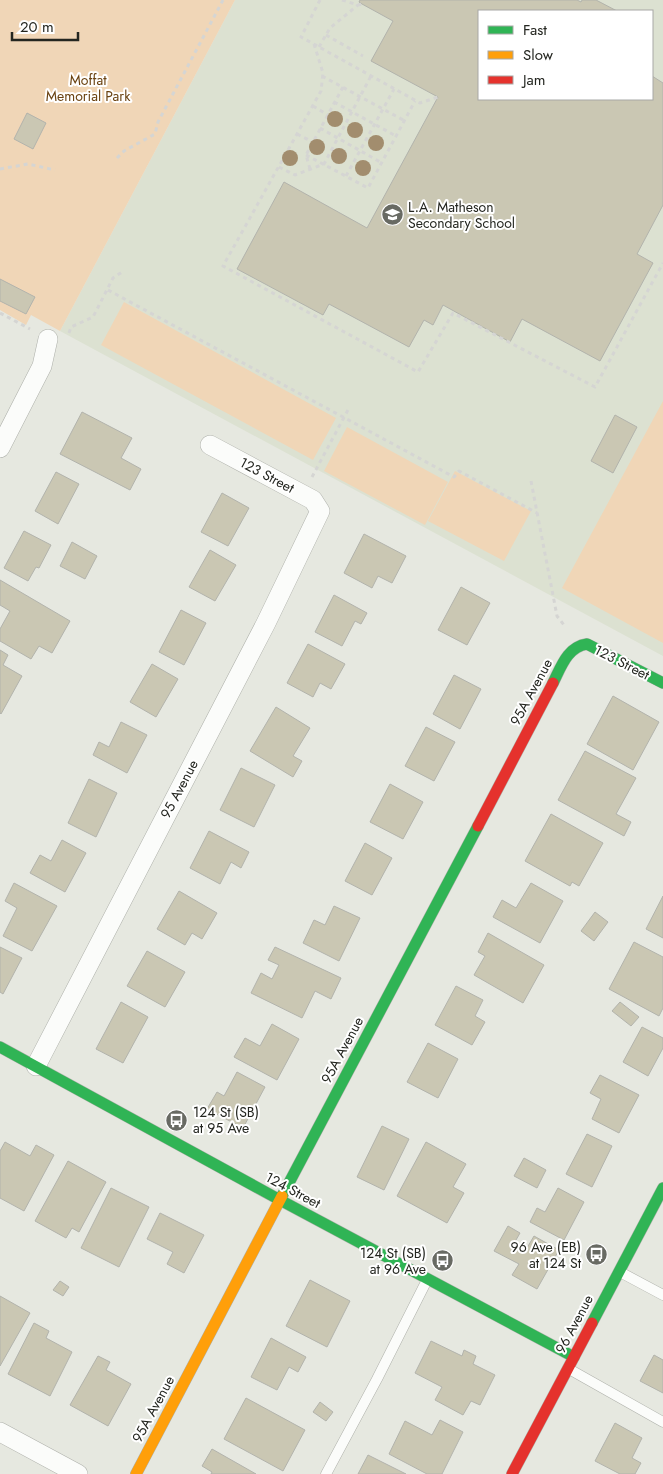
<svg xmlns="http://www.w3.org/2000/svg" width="663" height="1474" viewBox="0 0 663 1474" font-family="Jost,sans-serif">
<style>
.built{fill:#dce1d1;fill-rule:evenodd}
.green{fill:#f0d6b7}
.building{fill:#cac7b3;stroke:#b2b3ac}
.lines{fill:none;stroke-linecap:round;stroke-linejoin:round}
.lane-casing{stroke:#aeb0aa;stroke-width:11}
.street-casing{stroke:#aeb0aa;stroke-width:20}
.fast-casing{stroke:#aeb0aa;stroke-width:12}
.slow-casing{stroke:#aeb0aa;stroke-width:12}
.jam-casing{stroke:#aeb0aa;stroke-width:12}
.path{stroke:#d5d5d3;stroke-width:3;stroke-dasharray:4 4;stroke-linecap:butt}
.lane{stroke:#fbfcfa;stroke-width:10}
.street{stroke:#fbfcfa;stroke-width:19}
.fast{stroke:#30b455;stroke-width:11}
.slow{stroke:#ff9f0a;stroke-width:11}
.jam{stroke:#e5322d;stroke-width:11}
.tree{fill:#a28d6e}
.labels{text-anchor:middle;stroke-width:4;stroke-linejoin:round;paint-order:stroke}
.park-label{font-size:14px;fill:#6a4211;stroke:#fff}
.poi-label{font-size:14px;fill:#242620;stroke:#fff;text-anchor:start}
.street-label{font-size:14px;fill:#242620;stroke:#fff}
</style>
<rect width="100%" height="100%" fill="#e6e8e0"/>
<path class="built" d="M235 0H663V656L60 331ZM479 11H652V99H479Z"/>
<path class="green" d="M0 0H235L60 331 31 315 26 325 0 310Z
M124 302 336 418 313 460 101 345Z
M663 401V643L562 588Z
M347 427 448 482 425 525 324 471Z
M455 471 531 511 504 561 428 521Z"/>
<path class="building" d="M360 0H577L581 2 582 0H596L617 11H479V99H652V76L663 83V205L637 254 653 263 600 361 522 319 510 342 443 305 433 325 424 320 409 347 329 304 323 315 237 269 284 182 367 228 438 97 371 61 393 21 362 4 359 2Z
M27 113 46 123 33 149 14 139Z
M0 279 35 297 26 314 0 301Z
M82 412 132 438 121 458 141 469 130 490 60 454Z
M615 415 637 427 613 473 591 461Z
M56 472 79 484 58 524 35 511Z
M222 493 249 508 228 546 201 532Z
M24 531 51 545 39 568 36 567 28 581 4 568Z
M364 534 406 556 392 583 378 576 372 588 344 573Z
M72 542 97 556 85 579 60 566Z
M210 550 236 565 215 601 189 587Z
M0 580 70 621 52 653 39 646 31 659 0 641V629L10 611 0 605Z
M461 587 490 603 467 645 438 630Z
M334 595 367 613 361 624 355 621 342 646 315 632Z
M181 610 206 623 184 665 159 652Z
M308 644 345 664 331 689 320 683 313 697 287 683Z
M0 650 8 655 3 665 22 676 1 714 0 713Z
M152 664 178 679 156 717 130 702Z
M454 675 481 689 460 729 433 714Z
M613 696 659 722 633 770 587 744Z
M276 707 310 728 293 756 302 761 293 777 250 751Z
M121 722 147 735 127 773 93 755 99 742 109 747Z
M426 727 455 742 434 781 405 766Z
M585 751 636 778 616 814 631 822 624 836 558 800Z
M241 768 275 785 254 827 220 810Z
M89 779 117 793 96 837 68 823Z
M390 784 423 802 403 839 370 822Z
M551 814 603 843 579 886 572 882 570 886 525 861Z
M209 831 249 852 241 868 231 862 220 884 190 868Z
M62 840 86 853 65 892 30 873 40 855 51 861Z
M365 843 392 858 372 895 345 881Z
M14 883 57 906 32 951 3 936 17 908 5 901Z
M531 883 563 901 540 943 493 917 502 900 516 908Z
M179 891 217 913 202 939 192 933 185 945 157 929Z
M663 896V938L646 929Z
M334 906 360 918 339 961 303 943 314 920 325 925Z
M595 912 608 922 594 941 581 931Z
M488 933 544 965 523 1003 474 975 485 956 478 952Z
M634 942 663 957V1008L659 1016 609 989Z
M0 947 22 958 3 994 0 992Z
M275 947 341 978 331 999 315 991 302 1018 251 993 261 973 272 979 279 965 268 960Z
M147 951 185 972 165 1007 127 986Z
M456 986 483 1000 475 1016 485 1022 472 1045 435 1025Z
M121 1002 148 1017 123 1063 96 1049Z
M620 1002 639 1017 631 1026 612 1011Z
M272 1024 299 1039 277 1080 234 1057 245 1038 260 1046Z
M642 1027 663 1038V1048L648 1076 623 1062Z
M428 1043 458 1059 438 1098 407 1082Z
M237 1072 265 1087 243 1128 207 1109 217 1092 224 1096Z
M600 1075 639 1095 619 1133 592 1119 601 1099 590 1093Z
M382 1126 409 1139 384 1190 357 1177Z
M587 1134 612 1146 592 1187 566 1174Z
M5 1142 30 1156 36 1145 54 1155 24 1211 0 1198V1151Z
M426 1142 466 1164 453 1187 464 1193 447 1223 397 1196Z
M524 1158 546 1170 537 1188 514 1176Z
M68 1161 106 1182 79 1232 72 1228 66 1238 35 1221Z
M111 1188 149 1207 119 1267 81 1248Z
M558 1188 584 1202 564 1240 530 1222 537 1208 545 1212Z
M160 1213 204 1235 184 1273 167 1264 173 1252 147 1239Z
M508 1226 520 1233 512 1247 524 1253 534 1236 559 1250 537 1289 512 1275 519 1264 494 1251Z
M310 1280 350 1301 327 1347 286 1326Z
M60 1281 69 1287 63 1296 53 1290Z
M0 1296 30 1313 0 1366Z
M34 1323 49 1331 46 1338 72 1352 50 1396 8 1374Z
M271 1338 306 1357 298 1372 289 1367 277 1390 251 1377Z
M431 1341 462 1356 464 1350 476 1356 473 1364 495 1375 480 1405 471 1401 463 1415 435 1400 442 1387 415 1373Z
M654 1355 663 1360V1393L640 1381Z
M98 1356 110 1362 106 1370 131 1384 108 1426 70 1405Z
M246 1398 305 1430 283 1471 224 1439Z
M320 1402 333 1412 326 1421 313 1412Z
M440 1420 463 1432 442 1474H427L389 1454 405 1421 432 1435Z
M615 1423 642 1438 632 1458 641 1463 635 1474H620L595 1461Z
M212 1449 256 1474H211L212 1472 202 1466Z
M368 1455 406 1474H358Z"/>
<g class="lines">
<defs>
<path id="lane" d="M620 1272 663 1295
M569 1369 663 1422
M326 1474 377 1379 427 1280"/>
<path id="street" d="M0 448 42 366 48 339
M36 1066 266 623 320 511 313 500 210 445
M0 1432 78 1474"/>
<path id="fast" d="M553 683C561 667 567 647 587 644L663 683
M0 1047 280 1200 574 1357
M282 1196 478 826
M592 1323 663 1188"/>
<path id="slow" d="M136 1474 282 1196"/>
<path id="jam" d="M478 826 553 683
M512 1474 592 1323"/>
</defs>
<use href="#lane" class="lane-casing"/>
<use href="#street" class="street-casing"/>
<use href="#fast" class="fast-casing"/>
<use href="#slow" class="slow-casing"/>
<use href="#jam" class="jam-casing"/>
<path class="path" d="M320 0 301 37 420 103 438 97
M342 0 358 5 362 4
M326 35 363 56
M314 44 323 73 321 91 223 266 418 372 453 313 595 387 663 263
M319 47 330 28 358 5
M322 76 405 121
M334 102 396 136
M313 106 328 115
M320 128 382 163
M297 134 313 142
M306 155 368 188 415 101
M117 158 124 151 155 134 158 122 223 0
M279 167 295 175 324 164 371 76
M0 169 28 164 55 170
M310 169 306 155 343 87
M346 176 394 89
M108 290 454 477 459 471 537 513
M0 313 30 329
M69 333 71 327 93 317 113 278 122 272
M312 477 349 408
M531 481 557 616 564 625"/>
<use href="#lane" class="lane"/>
<use href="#street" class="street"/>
<use href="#fast" class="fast"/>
<use href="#slow" class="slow"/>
<use href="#jam" class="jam"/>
</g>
<g class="tree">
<circle cx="335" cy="119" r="8"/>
<circle cx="355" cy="130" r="8"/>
<circle cx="376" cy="143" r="8"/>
<circle cx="317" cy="147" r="8"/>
<circle cx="339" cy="156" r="8"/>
<circle cx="290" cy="158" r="8"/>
<circle cx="363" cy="168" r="8"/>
</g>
<defs>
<symbol id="school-disc" viewBox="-11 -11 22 22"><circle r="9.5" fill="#686a63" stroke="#fff"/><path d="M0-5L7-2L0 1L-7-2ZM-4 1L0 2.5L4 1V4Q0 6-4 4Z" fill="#fff"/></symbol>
<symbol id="bus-disc" viewBox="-11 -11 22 22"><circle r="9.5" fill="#686a63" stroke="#fff"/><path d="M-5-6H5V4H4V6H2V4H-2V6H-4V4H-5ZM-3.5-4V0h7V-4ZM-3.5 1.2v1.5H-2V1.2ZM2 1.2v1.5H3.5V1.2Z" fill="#fff"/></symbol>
</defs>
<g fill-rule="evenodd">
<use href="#school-disc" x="380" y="202" width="25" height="25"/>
<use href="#bus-disc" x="164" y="1108" width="25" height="25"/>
<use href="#bus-disc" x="584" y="1242" width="25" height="25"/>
<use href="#bus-disc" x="430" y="1248" width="25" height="25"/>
</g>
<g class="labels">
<g class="park-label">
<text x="88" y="85">Moffat<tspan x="88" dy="16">Memorial Park</tspan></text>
</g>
<g class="poi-label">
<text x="408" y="212">L.A. Matheson<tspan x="408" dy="16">Secondary School</tspan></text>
<text x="193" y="1117">124 St (SB)<tspan x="193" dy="16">at 95 Ave</tspan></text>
<text x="581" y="1252" text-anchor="end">96 Ave (EB)<tspan x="581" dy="16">at 124 St</tspan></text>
<text x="426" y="1258" text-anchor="end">124 St (SB)<tspan x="426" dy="16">at 96 Ave</tspan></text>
</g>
<g class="street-label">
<text transform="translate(267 475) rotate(28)" y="5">123 Street</text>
<text transform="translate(622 662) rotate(27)" y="5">123 Street</text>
<text transform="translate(531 692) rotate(-62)" y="5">95A Avenue</text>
<text transform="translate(179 789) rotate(-62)" y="5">95 Avenue</text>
<text transform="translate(342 1050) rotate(-62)" y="5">95A Avenue</text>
<text transform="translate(293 1190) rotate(28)" y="5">124 Street</text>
<text transform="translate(574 1324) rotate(-62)" y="5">96 Avenue</text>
<text transform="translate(153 1409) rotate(-62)" y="5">95A Avenue</text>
</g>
</g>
<rect x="478" y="10" width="175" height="90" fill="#ffffff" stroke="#a7a8a6"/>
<rect x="488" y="26" width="25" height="8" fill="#30b455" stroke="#a7a8a6"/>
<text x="523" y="35" font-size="15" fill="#242620">Fast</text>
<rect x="488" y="51" width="25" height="8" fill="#ff9f0a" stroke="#a7a8a6"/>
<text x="523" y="60" font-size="15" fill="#242620">Slow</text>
<rect x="488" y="76" width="25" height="8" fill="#e5322d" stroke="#a7a8a6"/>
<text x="523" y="85" font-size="15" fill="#242620">Jam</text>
<path d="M12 32v8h66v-8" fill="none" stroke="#242620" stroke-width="2.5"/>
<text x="20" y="32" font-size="15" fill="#242620" stroke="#ffffff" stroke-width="4" paint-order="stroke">20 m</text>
</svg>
